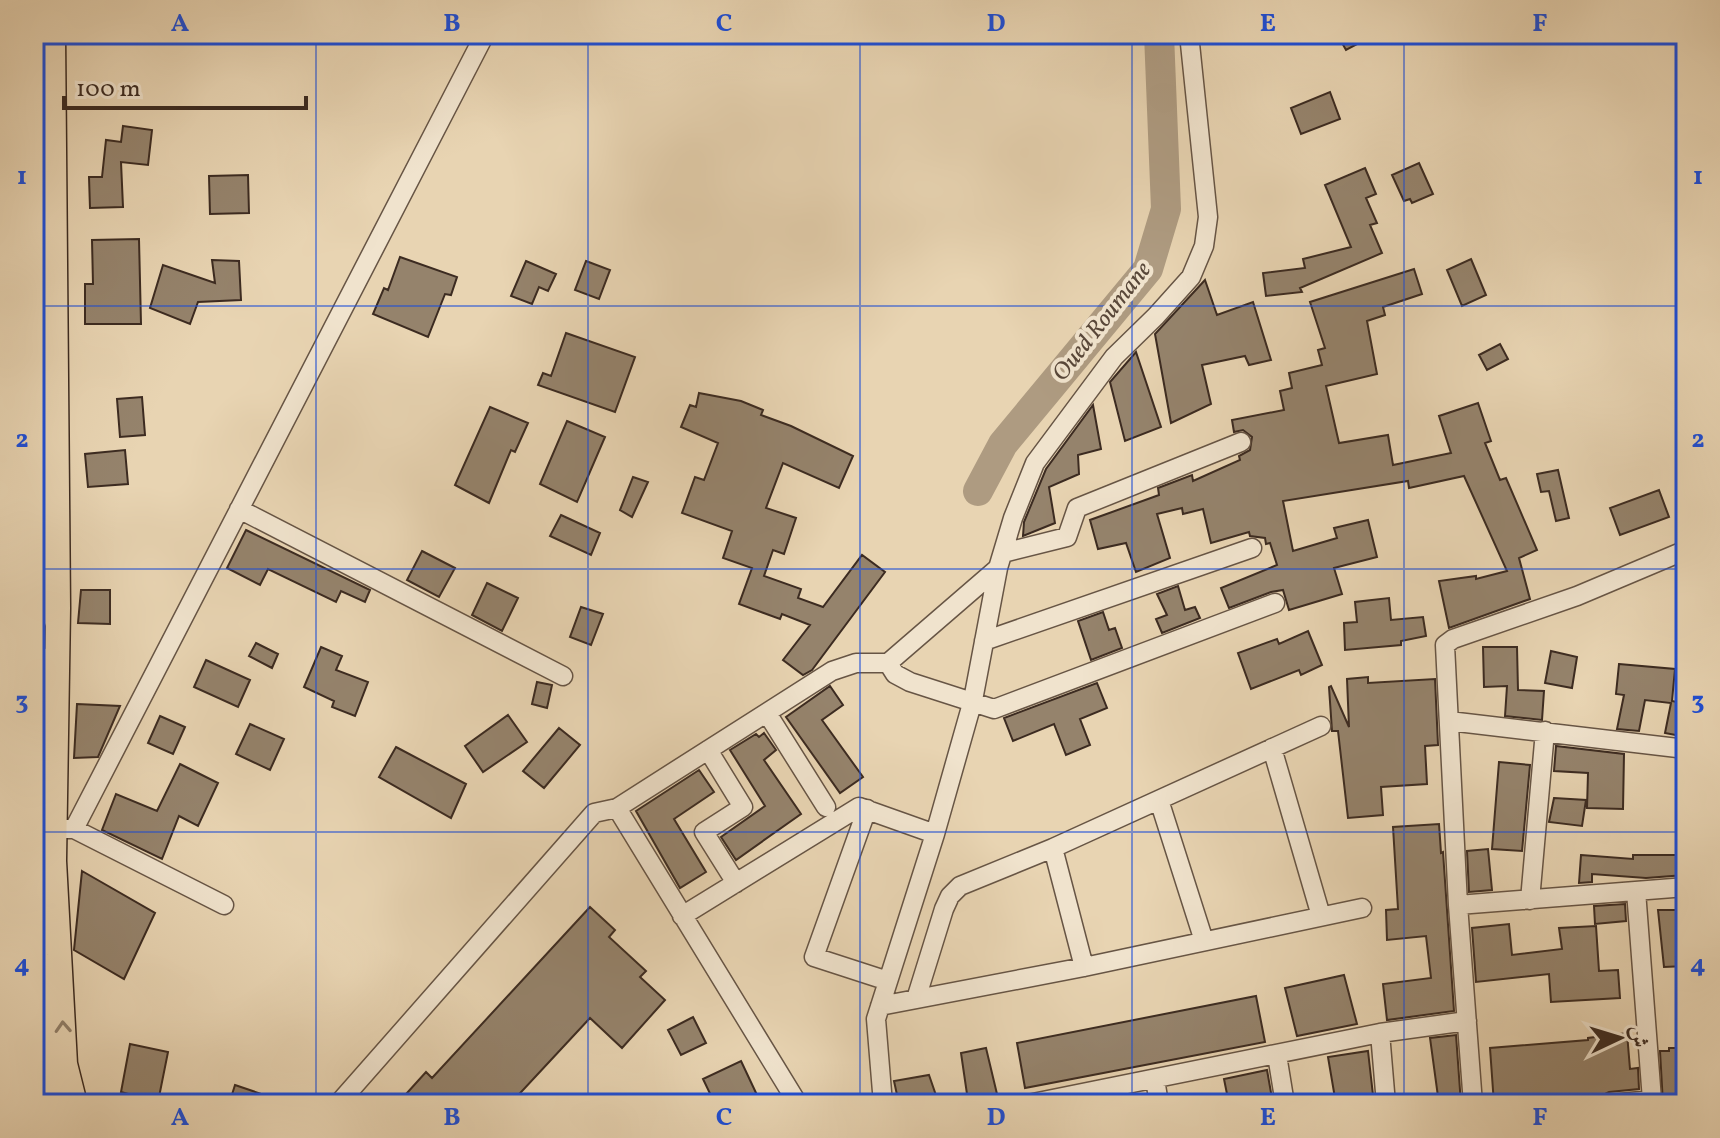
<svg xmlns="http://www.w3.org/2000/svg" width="1720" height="1138" viewBox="0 0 1720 1138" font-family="Vollkorn,Amiri,serif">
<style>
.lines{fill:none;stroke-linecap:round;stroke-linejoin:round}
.river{stroke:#ae9b81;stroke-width:30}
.building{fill:#95836c;stroke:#3c2b21;stroke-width:2}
.minor-casing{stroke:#675545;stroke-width:21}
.major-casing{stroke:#3c2b21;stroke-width:27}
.minor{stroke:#f0e3cd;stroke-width:18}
.major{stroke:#e8d4b2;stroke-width:24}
.oneway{stroke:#92806a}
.grid{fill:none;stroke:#1d4ed8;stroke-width:2;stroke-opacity:0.55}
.labels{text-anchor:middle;stroke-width:8;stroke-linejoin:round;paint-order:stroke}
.water-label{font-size:24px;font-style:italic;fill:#584739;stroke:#f0e3cd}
.neatline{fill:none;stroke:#1d4ed8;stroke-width:3}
.grid-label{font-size:26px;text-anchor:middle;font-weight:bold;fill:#1d4ed8}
</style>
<rect width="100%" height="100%" fill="#e8d4b2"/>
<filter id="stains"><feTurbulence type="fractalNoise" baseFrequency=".0025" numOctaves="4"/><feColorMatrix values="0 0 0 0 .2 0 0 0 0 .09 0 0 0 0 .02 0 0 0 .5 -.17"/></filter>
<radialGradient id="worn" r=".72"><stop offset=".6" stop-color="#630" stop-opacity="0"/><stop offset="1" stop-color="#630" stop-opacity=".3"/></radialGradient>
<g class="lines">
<path class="river" d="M978 491 1003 444 1148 269 1166 209 1159 34"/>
</g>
<path class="building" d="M1337 34H1376L1346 50Z
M1330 92 1340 119 1301 134 1291 108Z
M123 126 152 130 148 165 121 162 123 207 90 208 89 177H102L106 140 121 142Z
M1419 163 1433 194 1412 203 1410 199 1404 201 1392 175Z
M1365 168 1376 194 1366 198 1377 223 1370 225 1382 253 1300 288 1302 292 1266 296 1263 273 1305 268 1303 259 1351 247 1325 185Z
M248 175 249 213 210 214 209 176Z
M139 239 141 324H85V284H93L92 240Z
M400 257 457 277 451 295 445 294 428 337 373 314 384 288 388 290Z
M1471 259 1486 295 1462 306 1447 270Z
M212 260 239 261 241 300 198 302 190 324 150 308 163 265 215 283Z
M526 261 556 274 548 291 539 287 532 304 511 296Z
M586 261 610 270 599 299 575 290Z
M1414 269 1422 294 1383 307 1385 315 1367 321 1377 374 1326 386 1339 443 1388 435 1393 465 1451 453 1439 416 1478 403 1491 441 1485 443 1500 480 1506 478 1537 550 1519 558 1530 599 1449 628 1439 581 1476 576V579L1507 571 1464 476 1409 488 1408 481 1283 501 1293 551 1337 538 1334 528 1368 520 1377 557 1334 568 1342 594 1289 610 1283 590 1271 592 1229 608 1221 588 1277 565 1270 543 1266 544 1265 538 1250 536 1249 532 1211 543 1203 509 1183 514 1182 508 1157 514 1170 558 1136 572 1126 543 1098 549 1090 520 1159 495 1158 488 1192 475 1193 481 1240 460 1239 456 1250 450 1252 437 1243 430 1234 432 1232 420 1284 410 1280 391 1292 388 1289 373 1322 365 1318 350 1325 348 1310 302Z
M1205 280 1217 315 1253 302 1271 360 1249 365 1245 356 1202 365 1211 404 1171 423 1155 334Z
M566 333 635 357 615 412 538 385 543 373 551 376Z
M1500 344 1508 359 1487 370 1479 355Z
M1136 352 1161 427 1125 441 1110 382Z
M699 393 741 401 763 410 761 415 791 426 853 456 839 488 783 463 766 508 796 518 784 554 773 550 764 576 801 589 798 598 823 607 862 555 885 572 812 670 803 675 783 660 810 625 782 614 780 619 739 604 752 568 723 558 732 531 682 513 695 477 704 480 718 443 681 427 690 405 696 407Z
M142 397 145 435 120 437 117 399Z
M1093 405 1101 449 1078 455 1079 474 1049 487 1055 523 1023 536 1024 522 1046 469Z
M490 407 528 423 515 452 511 450 489 503 455 485Z
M567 421 605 437 577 502 540 484Z
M125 450 128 484 88 487 85 454Z
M1558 470 1569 518 1556 521 1549 491 1541 492 1537 474Z
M633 477 648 482 632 517 620 510Z
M1659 490 1669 517 1620 535 1610 508Z
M561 515 600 533 591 555 550 536Z
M246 530 370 590 365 602 341 591 336 602 268 569 260 585 227 568Z
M422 551 455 568 439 597 407 580Z
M487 583 518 598 502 631 472 615Z
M1178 586 1185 610 1195 607 1200 618 1162 633 1156 619 1167 615 1157 594Z
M81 590H110V624L78 623Z
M1389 598 1391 620 1423 617 1426 636 1401 641V645L1345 650 1344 623 1357 622 1355 602Z
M581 607 603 614 591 645 570 637Z
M1103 612 1109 630 1115 628 1122 648 1091 660 1078 621Z
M1308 631 1322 665 1301 675 1299 670 1251 689 1238 653 1277 639 1279 644Z
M256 643 278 654 272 668 249 656Z
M321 647 342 656 336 670 368 682 355 716 332 707 334 701 304 687Z
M1483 647H1517L1518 690 1544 691 1542 720 1505 716 1507 686 1484 687Z
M1551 651 1577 657 1572 688 1545 683Z
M206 660 250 680 238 707 194 687Z
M1619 664 1675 669 1672 701 1686 704V737L1665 733 1671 703 1645 700 1639 731 1617 729 1624 695 1616 694Z
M1368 677V683L1435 679 1438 745 1425 746 1427 784 1381 787 1383 815 1348 818 1338 731H1332L1329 687 1331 686 1349 727 1347 679Z
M537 682 552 685 547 708 532 704Z
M1097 683 1107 708 1080 719 1090 745 1066 755 1054 724 1013 741 1004 718Z
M830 686 843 705 822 720 863 777 840 793 786 717Z
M77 704 120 706 98 757 74 758Z
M508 715 527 742 483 772 465 746Z
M160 716 185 727 173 754 148 743Z
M250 724 284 739 270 770 236 754Z
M559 728 580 745 544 788 523 771Z
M764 733 776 750 764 760 801 814 736 860 721 837 765 806 730 750 756 734 759 737Z
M1556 746 1624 754 1623 809 1587 808 1588 773 1554 771Z
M396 747 466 784 451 818 379 777Z
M1499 762 1530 765 1522 851 1492 849Z
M180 764 218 783 198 826 179 816 162 859 102 830 116 794 157 811Z
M699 770 714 792 674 819 706 872 680 888 636 811Z
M1554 798 1586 800 1582 826 1549 822Z
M1439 824 1441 853 1443 852 1454 1011 1387 1020 1383 984 1431 978 1426 936 1387 940 1386 910 1398 909 1393 827Z
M1488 849 1492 890 1469 892 1467 851Z
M1581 855 1633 859V855H1684L1685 875 1646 878 1592 874V882L1579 883Z
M82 871 155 913 124 979 74 950Z
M1625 904 1626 921 1595 924 1594 906Z
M590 907 615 930 609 937 646 971 640 977 665 1000 622 1048 590 1018 510 1104H419L407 1093 426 1072 432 1078Z
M1658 910H1686V966L1664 967Z
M1509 924 1512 955 1562 949 1559 928 1596 926 1599 971 1618 970 1620 998 1551 1002 1549 974 1476 982 1472 928Z
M1344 975 1357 1024 1297 1036 1285 988Z
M1256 996 1265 1042 1025 1088 1017 1043Z
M693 1017 706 1043 681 1055 668 1030Z
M1627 1033 1630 1069 1638 1068 1639 1089 1609 1092 1601 1096 1560 1100V1104H1494L1490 1048 1588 1040V1038Z
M1456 1035 1461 1104H1439L1430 1038Z
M130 1044 168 1052 158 1102 121 1092Z
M986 1048 997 1094 968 1101 961 1053Z
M1669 1048H1686V1104H1663L1660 1051H1669Z
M1368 1051 1374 1104H1336L1328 1057Z
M741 1061 757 1095 754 1097 758 1104H715L703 1079Z
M1267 1070 1273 1104H1229L1224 1079Z
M929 1075 939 1104H899L894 1081Z
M235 1085 285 1102V1104H229Z"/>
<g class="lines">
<defs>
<path id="minor" d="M239 509 563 676
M1003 553 1067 537 1077 508 1241 442
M984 641 1252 548
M888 663 895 674 910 682 994 709 1275 603
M767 713 826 807
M1449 721 1686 749
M1272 748 1321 916
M708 750 743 807 704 832 736 883
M1159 800 1204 941
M617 808 798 1104
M867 809 814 957 888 981
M65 829H74L224 905
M74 829 485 34
M1053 848 1084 967
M1530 900 1545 731
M1458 905 1686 887
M682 916 859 807 935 834
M916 999 944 909 950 896 960 886 1053 848 1321 726
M880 1006 1084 967 1362 908
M1380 1033 1386 1104
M1277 1055 1285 1104
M1155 1079 1159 1104
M338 1104 594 813 617 808 832 671 856 663H888L998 568 1013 518 1035 463 1114 357 1156 316 1191 277 1204 246 1208 217 1189 34
M883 1104 876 1019 935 834 973 700 998 568
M1028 1104 1380 1033 1467 1021
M1473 1104 1458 905 1445 645 1453 639 1577 596 1686 550
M1610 1104 1652 1100 1636 891"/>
<path id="major" d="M53 34 58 608 54 861 65 1064 75 1104
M34 365V621
M34 677 57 654
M34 876 35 955 50 1104"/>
</defs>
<use href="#minor" class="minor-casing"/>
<use href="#major" class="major-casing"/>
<use href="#minor" class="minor"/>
<use href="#major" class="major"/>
</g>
<defs><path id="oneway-chevron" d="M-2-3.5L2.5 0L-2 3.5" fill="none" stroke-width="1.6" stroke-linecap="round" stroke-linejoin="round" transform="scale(2)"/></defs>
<use class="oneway" href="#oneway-chevron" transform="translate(63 1027) rotate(-93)"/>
<path class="grid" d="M316 34V1104M588 34V1104M860 34V1104M1132 34V1104M1404 34V1104M34 306H1686M34 569H1686M34 832H1686"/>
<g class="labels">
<g class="water-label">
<text transform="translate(1101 321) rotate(-52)" y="8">Oued Roumane</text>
</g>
</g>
<rect width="1720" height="1138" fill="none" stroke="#e8d4b2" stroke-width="88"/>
<g transform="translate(1620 1038) rotate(86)" stroke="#f0e3cd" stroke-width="6" paint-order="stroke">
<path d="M0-6L14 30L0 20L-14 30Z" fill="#3c2b21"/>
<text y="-12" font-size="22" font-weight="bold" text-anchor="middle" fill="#3c2b21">ش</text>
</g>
<path d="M64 96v12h242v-12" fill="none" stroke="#3c2b21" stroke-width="4"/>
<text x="76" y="96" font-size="24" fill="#3c2b21" stroke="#f0e3cd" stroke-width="6" paint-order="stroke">100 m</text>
<rect x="44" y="44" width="1632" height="1050" class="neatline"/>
<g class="grid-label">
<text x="180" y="31">A</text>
<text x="452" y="31">B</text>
<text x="724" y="31">C</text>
<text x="996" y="31">D</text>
<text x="1268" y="31">E</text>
<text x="1540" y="31">F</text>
<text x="22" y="184">1</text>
<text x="1698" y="184">1</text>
<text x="22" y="447">2</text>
<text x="1698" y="447">2</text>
<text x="22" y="709">3</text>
<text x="1698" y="709">3</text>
<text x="22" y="972">4</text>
<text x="1698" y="972">4</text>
<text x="180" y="1125">A</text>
<text x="452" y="1125">B</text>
<text x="724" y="1125">C</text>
<text x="996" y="1125">D</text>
<text x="1268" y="1125">E</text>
<text x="1540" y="1125">F</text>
</g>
<rect width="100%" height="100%" filter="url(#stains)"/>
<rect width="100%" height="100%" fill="url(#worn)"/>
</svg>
